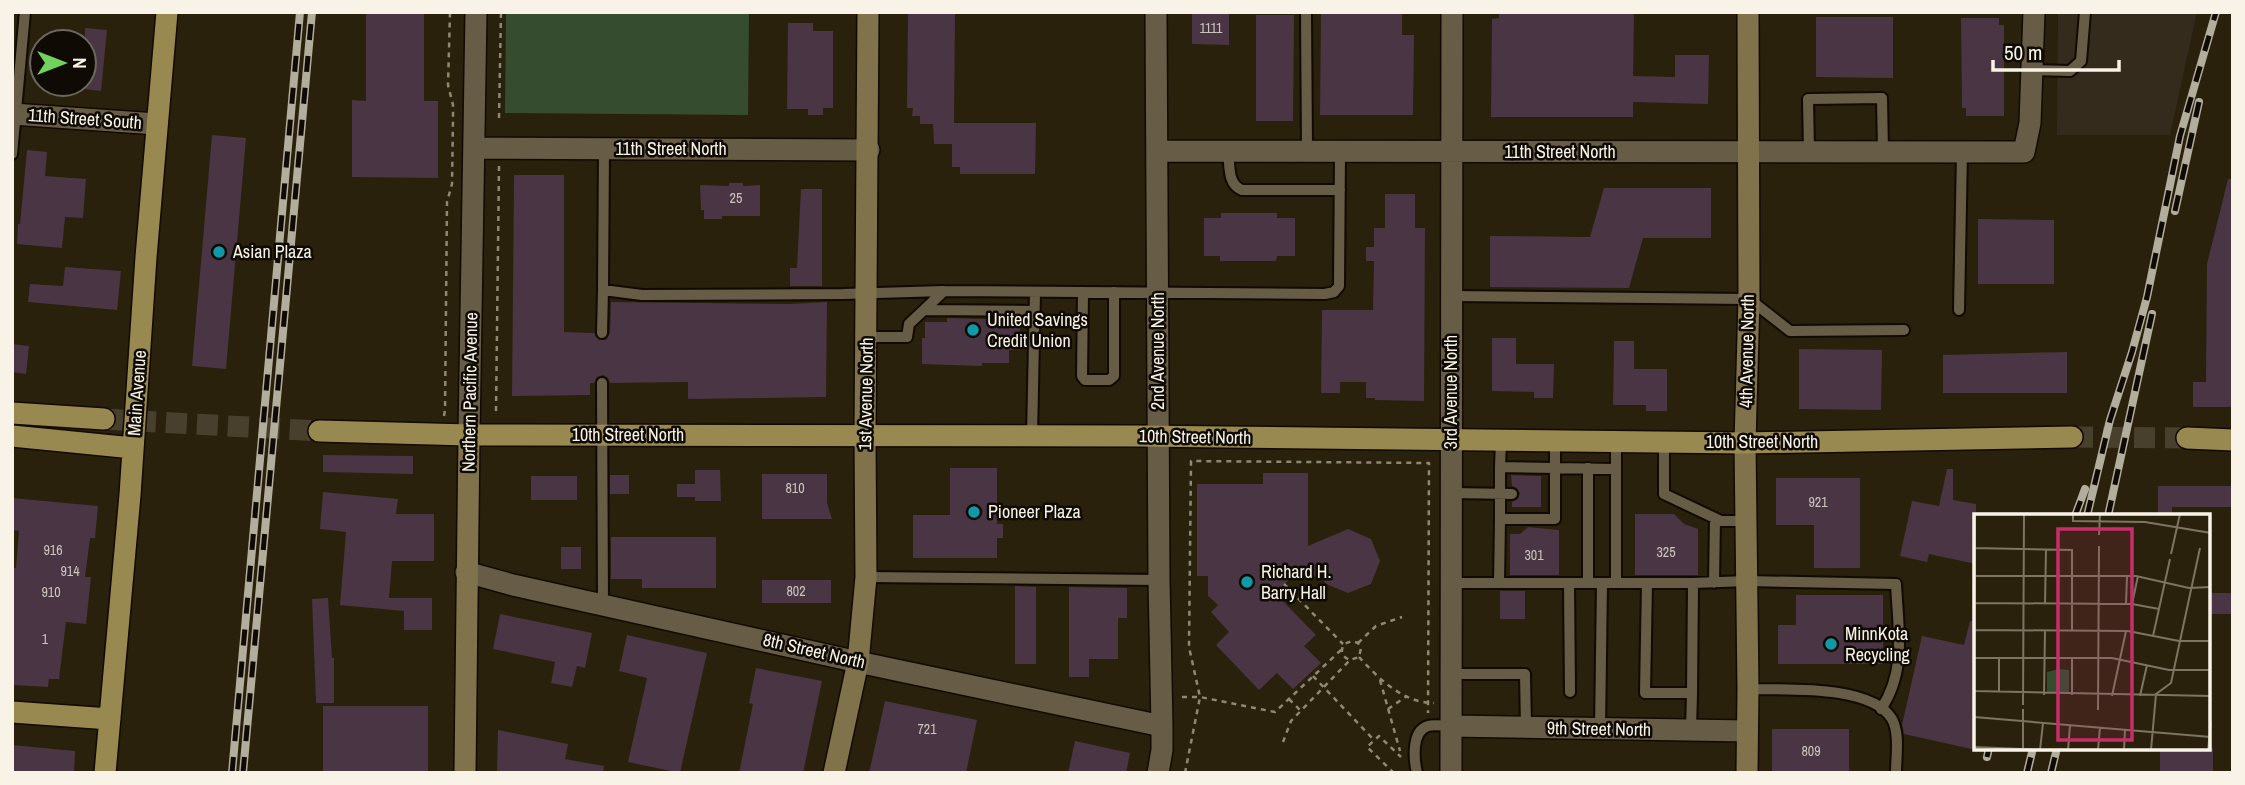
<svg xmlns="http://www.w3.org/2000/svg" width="2245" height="785" viewBox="0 0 2245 785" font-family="'Archivo Narrow',sans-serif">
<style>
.industrial{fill:#352b1c}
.green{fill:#364c2f}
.building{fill:#493543}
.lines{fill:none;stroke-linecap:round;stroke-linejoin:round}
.primary-tunnel{stroke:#48402c;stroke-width:21;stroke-dasharray:21 10;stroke-linecap:butt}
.lane-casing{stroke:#120a00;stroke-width:14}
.street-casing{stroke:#120a00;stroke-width:24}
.secondary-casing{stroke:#120a00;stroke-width:24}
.primary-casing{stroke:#120a00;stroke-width:24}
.path{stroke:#8e8876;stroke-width:2.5;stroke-dasharray:5 5;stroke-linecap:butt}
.lane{stroke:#675d46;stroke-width:10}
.street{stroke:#675d46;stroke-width:21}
.secondary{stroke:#80734b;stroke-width:21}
.primary{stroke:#988951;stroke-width:21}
.rail-casing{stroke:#b3ad9d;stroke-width:8}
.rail{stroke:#0f0b04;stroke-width:5;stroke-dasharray:16;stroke-linecap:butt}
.culture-dot{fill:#0f9aa8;stroke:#0f0b04;stroke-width:2.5}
.labels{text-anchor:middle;stroke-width:5;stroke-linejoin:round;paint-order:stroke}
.number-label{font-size:14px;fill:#ccc4bd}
.street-label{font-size:18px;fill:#f8f3e6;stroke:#0f0b04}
.poi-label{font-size:18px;fill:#f8f3e6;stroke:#0f0b04;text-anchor:start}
.inset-road{fill:none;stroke:#7c7563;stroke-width:2}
.view{fill:#c72e69;fill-opacity:0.15;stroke:#c72e69;stroke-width:3.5}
.inset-edge{fill:none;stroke:#f8f3e6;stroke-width:3.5}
</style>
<rect width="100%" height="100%" fill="#29210b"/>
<path class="industrial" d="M2058 12H2197L2170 135H2057Z"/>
<path class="green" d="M506 12H749L748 115 505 113Z"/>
<path class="building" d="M908 12H955L954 123H1036L1035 174H960V167H952V144H934L933 124H920V116H912L913 108H907Z
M1192 12H1229V45L1192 44Z
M1321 12H1402V35H1414L1413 115H1320Z
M1499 13 1634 14 1633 76 1675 77V55H1709L1708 104 1633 102V117H1491L1492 19 1499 18Z
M366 14H424V101H438V178L352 177V100L366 101Z
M1256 15H1294L1293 121H1256Z
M1816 17H1893V78L1816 77Z
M1961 18H1999V25H2004V116H1966V108H1962Z
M788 23H813V31H833V108H823V115H808V109H787Z
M85 28 107 30 101 91 84 89Z
M212 135 246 138 226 369 192 366Z
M27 150 47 152 45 176 86 179 83 218 65 217 62 248 17 244 18 224H20Z
M514 175H564V332L594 333 599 340H606L610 333 611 302 790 304 827 302 826 397 688 399V382L610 383 608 378 603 375 597 377 594 383H590V395L512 396Z
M2228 179H2233V407H2193V382H2206L2207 264Z
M729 183H743V186L760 185V216H722V219H704V210H701L700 185 729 186Z
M1604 188H1711V238H1643L1629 288 1490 287V236L1590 237Z
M801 189H822V286H790V268H797Z
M1385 194H1415V228H1425L1424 401 1375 400V398H1366V382H1340V393H1321L1322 310H1373L1374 261H1366V247H1374V228H1385Z
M1221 213H1277V218H1295V256H1277L1276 261H1220V256H1204V218H1221Z
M1978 219 2054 220V284H1978Z
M65 267 121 271 117 310 28 302 30 284 63 286Z
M947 318 1020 320V350H1009V363H982V366L922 364V338H925V322H947Z
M1492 338H1516V364H1554L1553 398H1534V392L1492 391Z
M1614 341H1634V369H1667V411H1646V405H1613Z
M12 344 29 346 26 374 12 372Z
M1799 349 1882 350 1881 410 1799 409Z
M2067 352V393H1943V355Z
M323 455 413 456V474L323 472Z
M950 468H997V524H1003V538H997V558H913V515H950Z
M1947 469H1953V500L1976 504V564L1929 554 1927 562 1900 556 1912 501 1939 506Z
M695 470H720L721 501H695V497H677V484H695Z
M1263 473H1308V546L1348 529 1371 539 1380 561 1371 584 1348 593 1326 584 1320 576H1293L1275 593 1316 635 1304 646 1321 663 1293 689 1277 673 1259 690 1216 645 1229 632 1211 612 1218 605 1208 596V576H1197V484H1263Z
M762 474H827V503L832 519H762Z
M610 475H629V494H610Z
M1511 475 1541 476V507H1512V502L1518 499 1520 493 1517 488 1512 486Z
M531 476H577V500H531Z
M1776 478H1860V568H1814V525H1776Z
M2158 486H2233V507H2172V515H2158Z
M323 492 398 499 396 514H434V561H392L389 598H432V630H404V611L340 605 346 532 320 529Z
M12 498 98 506 95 538H90L85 577H91L86 624 66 622 59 679H49L48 687 12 685V568H16L19 531 12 530Z
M1635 514H1674L1684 524 1698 529V575H1635Z
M1528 527 1559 530V575H1510V534H1520Z
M611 537H716V588H642V579H611Z
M561 547H581V569H561Z
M762 580H831V603H762Z
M1015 586 1036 587V664H1015Z
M1069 587 1127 588V618H1118V659H1089V677H1069Z
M1500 591H1525V619H1500Z
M2208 593H2233V614H2208Z
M1796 595H1883V664H1778V625H1796Z
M328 598 332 658H334V703H316L312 599Z
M500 614 592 633 585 668 577 666 572 687 551 683 555 662 493 649Z
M1970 621H1976V750L1904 734 1902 725 1922 636 1964 645Z
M627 635 707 653 680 773 628 762 647 678 619 671Z
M756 668 822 681 803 773H739L753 704 749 703Z
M885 701 977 720 966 773H869Z
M323 706H428V773H323Z
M1772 729H1849V773H1772Z
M498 730 568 744 565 759 604 766 603 773H497Z
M1075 741 1130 753 1126 773H1068Z
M12 745 75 751 74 773H12Z
M2160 748H2213V773H2160Z"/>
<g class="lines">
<path class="primary-tunnel" d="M104 419 319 431
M2072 437 2187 438"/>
<defs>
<path id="lane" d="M1306 12 1307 151
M2033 70 2070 71 2081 61 2085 12
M604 149 603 290 642 295 843 294 944 291 1325 294 1334 292 1339 286 1340 151
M1228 151C1230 165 1227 184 1242 190H1340
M1809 152 1808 99 1882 98 1883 152
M12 154 25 12
M1083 292 1082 376 1085 380H1109L1114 376V292
M1451 296 1749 299 1790 331 1904 330
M924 310 1035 311
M1959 310 1962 152
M602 333 603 290
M867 337H907L909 324 944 291
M602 383 603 605
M1032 436 1035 292
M1501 441 1500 467 1616 469
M1664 442V494L1721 521H1746
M1451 493 1512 494
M1500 519V467
M866 577 1159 580
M1451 583H1693L1747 581 1896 584C1898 628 1907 671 1881 709
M1499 583 1500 519H1555V441
M1569 583 1570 692
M1588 583V468
M1616 583V442
M1647 583 1645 693H1692L1691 730
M1714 583 1715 518
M1451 674H1525L1526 727
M1748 689C1784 690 1871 684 1892 719 1900 734 1896 756 1896 773
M1692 693 1693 583
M1600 729 1602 583
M1417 773C1414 760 1411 731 1428 726 1434 724 1444 726 1451 726"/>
<path id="street" d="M1156 12 1159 580 1162 726V750L1158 773
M12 114 157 124
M474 148 869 150
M1157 151 2024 152 2030 123 2034 12
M469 435 476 12
M466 572 513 585 858 662 1162 726
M1451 726 1747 731
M1451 773 1452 12"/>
<path id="secondary" d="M465 773 469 435
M834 773 858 662 866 577 865 436 868 12
M1747 773 1748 689 1745 443 1749 299 1748 12"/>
<path id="primary" d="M12 413 104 419
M319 431 469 435 1136 436 1745 443 2072 437
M12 436 133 448
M2187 438 2233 440
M12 712 110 719
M105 773 130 495 146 257 167 12"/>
</defs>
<use href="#lane" class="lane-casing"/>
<use href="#street" class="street-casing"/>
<use href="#secondary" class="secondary-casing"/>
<use href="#primary" class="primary-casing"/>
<path class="path" d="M499 118 501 12
M496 411 499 166
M444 416 445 410 447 202 452 184 453 118V105L448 85 450 12
M1284 584 1343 644
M1358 643 1376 626 1402 617
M1359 657C1379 679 1403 703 1434 703
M1313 676 1374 740
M1380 680 1400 751
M1182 697H1200L1275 712 1341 650
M1289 699 1301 711
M1388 709 1407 696
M1283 742 1291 721 1350 660 1359 657 1361 648 1358 643 1352 641 1344 644C1340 651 1342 657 1350 660
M1185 773 1200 697 1189 647 1191 461 1429 463 1428 713
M1394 773 1367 747 1379 736 1401 757"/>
<use href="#lane" class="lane"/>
<use href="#street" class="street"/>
<use href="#secondary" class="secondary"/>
<use href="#primary" class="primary"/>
<defs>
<path id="rail" d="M2175 211 2199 102
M2075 516 2085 489
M2087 516 2110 420 2132 352 2147 297 2180 136 2216 12
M2108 516 2152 314
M1987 757 1989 748
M232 773 300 12
M243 773 312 12
M2027 773 2033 748
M2051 773 2057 748"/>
</defs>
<use href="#rail" class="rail-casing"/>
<use href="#rail" class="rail"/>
</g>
<g class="culture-dot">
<circle cx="219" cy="252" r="7"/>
<circle cx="973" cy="330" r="7"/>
<circle cx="974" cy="512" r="7"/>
<circle cx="1247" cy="582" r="7"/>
<circle cx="1831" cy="644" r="7"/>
</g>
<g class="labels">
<g class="number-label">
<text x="1211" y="33">1111</text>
<text x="736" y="203">25</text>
<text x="795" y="493">810</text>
<text x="1818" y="507">921</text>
<text x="53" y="555">916</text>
<text x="1666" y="557">325</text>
<text x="1534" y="560">301</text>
<text x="70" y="576">914</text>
<text x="796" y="596">802</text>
<text x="51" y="597">910</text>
<text x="45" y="644">1</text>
<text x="927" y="734">721</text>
<text x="1811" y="756">809</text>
</g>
<g class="street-label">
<text transform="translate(85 119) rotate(4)" y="6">11th Street South</text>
<text x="671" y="155">11th Street North</text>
<text x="1560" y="158">11th Street North</text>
<text transform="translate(1158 351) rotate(-90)" y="6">2nd Avenue North</text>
<text transform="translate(1747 351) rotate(-89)" y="6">4th Avenue North</text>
<text transform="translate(470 392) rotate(-89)" y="6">Northern Pacific Avenue</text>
<text transform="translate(1451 392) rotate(-90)" y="6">3rd Avenue North</text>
<text transform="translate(137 393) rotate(-86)" y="6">Main Avenue</text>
<text transform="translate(866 394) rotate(-89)" y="6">1st Avenue North</text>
<text x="628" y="441">10th Street North</text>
<text transform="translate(1195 437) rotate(1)" y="6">10th Street North</text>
<text x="1762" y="448">10th Street North</text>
<text transform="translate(814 651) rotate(13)" y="6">8th Street North</text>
<text transform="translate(1599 729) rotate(1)" y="6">9th Street North</text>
</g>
<g class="poi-label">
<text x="233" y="258">Asian Plaza</text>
<text x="987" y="326">United Savings<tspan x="987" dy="21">Credit Union</tspan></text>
<text x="988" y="518">Pioneer Plaza</text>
<text x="1261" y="578">Richard H.<tspan x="1261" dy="21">Barry Hall</tspan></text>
<text x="1845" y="640">MinnKota<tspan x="1845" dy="21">Recycling</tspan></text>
</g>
</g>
<g transform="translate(1974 514)">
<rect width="236" height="236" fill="#29210b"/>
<path d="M85 155 95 156V178H73V158Z" fill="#364c2f"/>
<path class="inset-road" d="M99 0V7L171 8 237 19M125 21 126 0M0 34 98 36V117M197 40 206 0M0 62H162L215 74 237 73M0 89 158 90 185 95M71 90 72 35M152 90 153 62M158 90 164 62M1 116 154 117 205 127H237M179 122 196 45M0 144H138L195 156H237M25 144V177M0 177 237 182M0 177 1 0M70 181 71 117M98 181V144M138 182 152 117M166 182 173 151M49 191 50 0M124 196 125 32M0 203 237 223M0 233 73 236M49 236V195M66 236 69 209M94 236 96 211M124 236 126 213M150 236 151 215M177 236 182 180 197 169 226 34M234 236 237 208"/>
<path class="view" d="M84 15H158V226H84Z"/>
<rect width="236" height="236" class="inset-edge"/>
</g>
<rect width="2245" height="785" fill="none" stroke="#f8f3e6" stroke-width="28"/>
<g transform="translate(63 63) rotate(90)"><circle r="33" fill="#0f0b04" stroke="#6c685e" stroke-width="2"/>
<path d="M0-5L12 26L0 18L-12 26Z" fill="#71d25e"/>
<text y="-10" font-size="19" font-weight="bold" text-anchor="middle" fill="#f8f3e6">N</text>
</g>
<path d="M1993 60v10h126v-10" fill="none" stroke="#f8f3e6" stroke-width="3.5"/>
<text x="2004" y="60" font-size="21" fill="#f8f3e6" stroke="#0f0b04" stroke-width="5" paint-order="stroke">50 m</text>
</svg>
